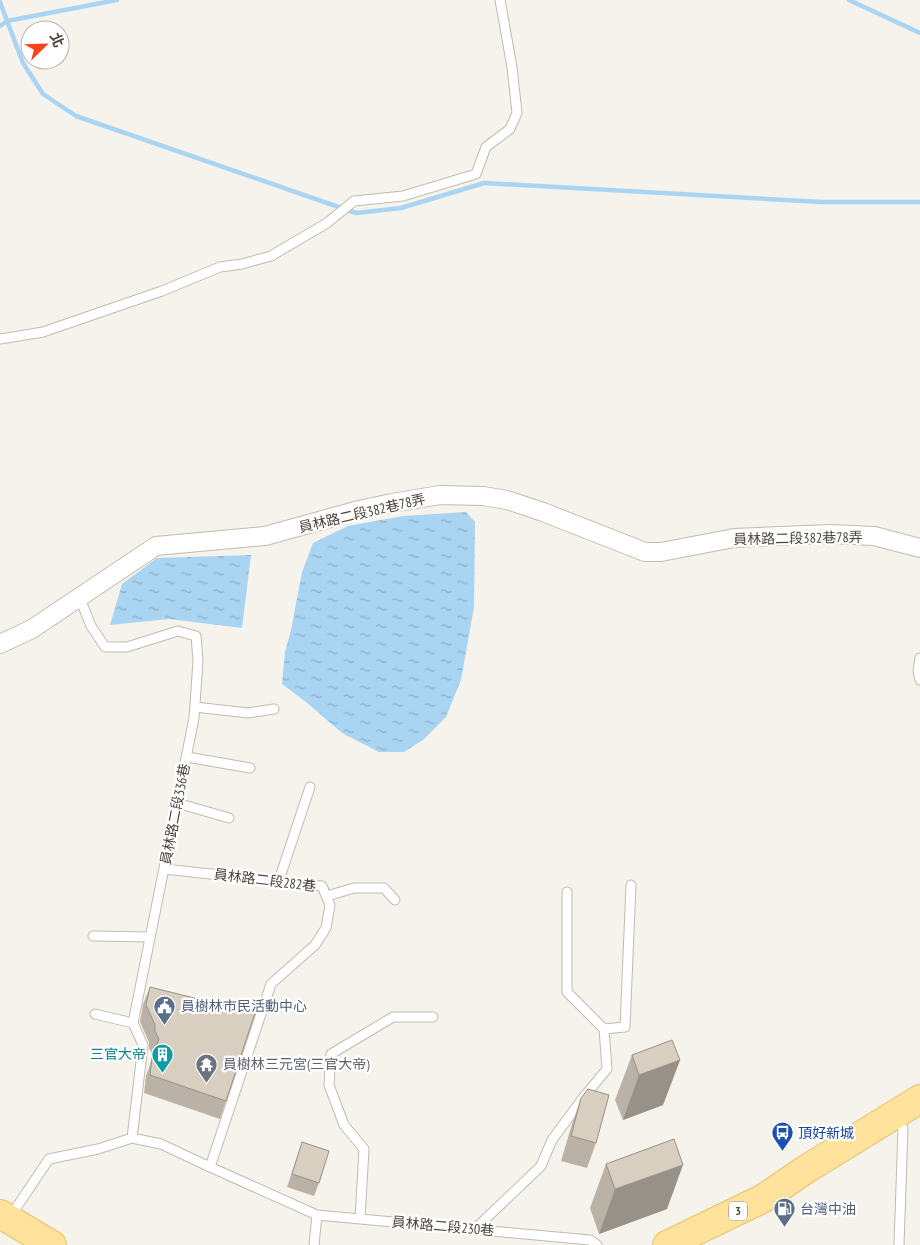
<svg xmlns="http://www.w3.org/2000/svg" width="920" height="1245" viewBox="0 0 920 1245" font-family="'PT Sans Narrow','Noto Sans TC',sans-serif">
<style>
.water{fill:url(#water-ripples)}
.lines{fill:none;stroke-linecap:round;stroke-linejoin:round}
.stream{stroke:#a9d4f2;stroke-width:4.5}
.lane-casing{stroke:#c2bbae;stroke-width:11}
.street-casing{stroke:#c2bbae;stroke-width:20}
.primary-casing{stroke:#e6c16a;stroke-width:30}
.lane{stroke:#fff;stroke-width:9}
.street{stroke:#fff;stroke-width:18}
.primary{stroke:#ffe39c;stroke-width:28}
.wall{fill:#bab2a6}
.shaded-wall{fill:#979187}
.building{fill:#d8cfc1;stroke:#979187}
.labels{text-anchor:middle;stroke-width:4.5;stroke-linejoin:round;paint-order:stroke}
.shield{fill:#fff;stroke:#817c74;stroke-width:1}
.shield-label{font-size:12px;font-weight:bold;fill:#4b4439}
.street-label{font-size:14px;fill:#4b4439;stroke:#fff}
.service-label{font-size:14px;fill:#4e5e75;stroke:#fff;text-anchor:start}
.culture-label{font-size:14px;fill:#0d838f;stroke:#fff;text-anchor:end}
.worship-label{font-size:14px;fill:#5b616d;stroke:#fff;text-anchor:start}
.transit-label{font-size:14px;fill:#164399;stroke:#fff;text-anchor:start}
</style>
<defs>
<pattern id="water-ripples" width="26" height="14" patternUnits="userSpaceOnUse" patternTransform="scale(1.25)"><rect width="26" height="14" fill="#a9d4f2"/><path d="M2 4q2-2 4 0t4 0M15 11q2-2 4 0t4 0" fill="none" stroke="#8caec5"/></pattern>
</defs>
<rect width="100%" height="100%" fill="#f6f3ec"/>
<path class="water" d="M466 512 475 522 474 607 461 680 446 717 423 740 404 752H379L342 733 306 702 282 684 285 652 291 630 302 572 313 543 348 526 403 516Z
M251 555 242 628 169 619 110 625 122 584 157 558Z"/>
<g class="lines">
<path class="stream" d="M849 0 920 33
M0 2 23 63 43 94 76 116 356 213 401 208 484 183 821 202H920
M0 26 7 21 117 0"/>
<defs>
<path id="lane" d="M0 339 43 332 162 291 220 267 242 264 271 256 327 223 354 201 403 196 476 174 486 147 510 129 517 113 512 67 500 0
M79 596 91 626 105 647H127L178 631 196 636 198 661 194 718 133 1023 143 1045 132 1138
M920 658 918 671 920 680
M195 707 248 713 274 709
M187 757 250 768
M177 803 229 818
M164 869 322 886 330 905 326 928 315 945 271 984 210 1167 317 1215 314 1245
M279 880 310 787
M327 896 354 888H384L395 900
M93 936 150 937
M95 1014 133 1023
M604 1029 625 1027 631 885
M317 1215 590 1240 597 1245
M10 1217 49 1159 98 1149 132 1138 161 1144 210 1167
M360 1219 364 1149 344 1125 329 1085 331 1054 393 1017H433
M475 1229 541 1166 552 1140 583 1098 607 1069 604 1029 567 992V892
M899 1245 903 1128"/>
<path id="street" d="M0 644 32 629 156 546 265 536 359 510 392 503 440 495 483 496 507 500 543 512 645 552H661L734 538 831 534 874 536 920 548"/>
<path id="primary" d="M0 1214 52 1245
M667 1245 764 1198 805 1170 920 1099"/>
</defs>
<use href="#lane" class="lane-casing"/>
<use href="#street" class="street-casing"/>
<use href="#primary" class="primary-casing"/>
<use href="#lane" class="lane"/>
<use href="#street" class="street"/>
<use href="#primary" class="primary"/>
</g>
<path class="wall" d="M150 987 226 1101 220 1119 144 1093 146 1076 153 1056 149 1048V1042L140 1022 143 1004Z
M632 1055 680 1060 663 1105 623 1120 615 1100Z
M581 1098 596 1143 587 1168 561 1161 572 1124Z
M302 1142 319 1183 314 1196 287 1187Z
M606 1164 667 1209 599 1234 590 1208Z"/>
<path class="shaded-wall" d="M680 1060 663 1105 623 1120 639 1075Z
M683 1165 667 1209 599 1234 615 1189Z"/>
<path class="building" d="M150 987 255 1013 226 1101 150 1075 152 1058 159 1039 155 1031V1025L146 1005Z
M672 1040 680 1060 639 1075 632 1055Z
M588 1089 609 1095 596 1143 571 1136 581 1098Z
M674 1139 683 1165 615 1189 606 1164Z
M302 1142 329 1151 319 1183 292 1174Z"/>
<defs>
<symbol id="civic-pin" viewBox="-11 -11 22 30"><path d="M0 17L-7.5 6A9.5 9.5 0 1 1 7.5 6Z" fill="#5c6f8a" stroke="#fff"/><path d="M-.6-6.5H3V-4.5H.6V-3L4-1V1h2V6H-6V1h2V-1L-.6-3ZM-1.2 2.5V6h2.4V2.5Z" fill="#fff"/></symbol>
<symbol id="building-pin" viewBox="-11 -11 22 30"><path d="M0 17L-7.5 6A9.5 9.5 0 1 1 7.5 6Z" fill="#0f9aa8" stroke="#fff"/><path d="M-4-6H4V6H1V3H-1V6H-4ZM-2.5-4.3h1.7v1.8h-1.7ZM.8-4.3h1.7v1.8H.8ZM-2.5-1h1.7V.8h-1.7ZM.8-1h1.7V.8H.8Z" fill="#fff"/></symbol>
<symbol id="temple-pin" viewBox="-11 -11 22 30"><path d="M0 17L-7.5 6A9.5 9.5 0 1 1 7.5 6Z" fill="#6b7280" stroke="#fff"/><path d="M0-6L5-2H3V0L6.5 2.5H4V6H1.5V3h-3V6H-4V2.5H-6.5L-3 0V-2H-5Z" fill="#fff"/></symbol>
<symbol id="bus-pin" viewBox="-11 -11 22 30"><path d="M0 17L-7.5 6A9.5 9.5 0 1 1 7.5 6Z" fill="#1a4fb4" stroke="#fff"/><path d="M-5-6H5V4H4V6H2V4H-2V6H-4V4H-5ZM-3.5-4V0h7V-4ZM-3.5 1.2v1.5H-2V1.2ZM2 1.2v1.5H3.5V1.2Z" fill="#fff"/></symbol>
<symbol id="fuel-pin" viewBox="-11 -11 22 30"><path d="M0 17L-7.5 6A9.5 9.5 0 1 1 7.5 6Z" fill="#5c6f8a" stroke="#fff"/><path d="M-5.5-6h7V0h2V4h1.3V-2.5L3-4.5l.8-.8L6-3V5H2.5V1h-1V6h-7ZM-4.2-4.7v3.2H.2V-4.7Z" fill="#fff"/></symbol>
</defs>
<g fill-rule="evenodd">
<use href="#civic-pin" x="152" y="994" width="25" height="34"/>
<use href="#building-pin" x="150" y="1042" width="25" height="34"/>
<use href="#temple-pin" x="194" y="1052" width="25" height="34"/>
<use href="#bus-pin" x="770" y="1120" width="25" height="34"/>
<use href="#fuel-pin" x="772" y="1196" width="25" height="34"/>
</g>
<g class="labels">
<rect class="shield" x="729" y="1201.5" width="18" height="19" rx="4"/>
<g class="shield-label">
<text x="738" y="1215">3</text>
</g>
<g class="street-label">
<text transform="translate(362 513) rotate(-13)" y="5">員林路二段382巷78弄</text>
<text transform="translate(798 538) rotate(-1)" y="5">員林路二段382巷78弄</text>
<text transform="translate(175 814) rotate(-79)" y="5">員林路二段336巷</text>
<text transform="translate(265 880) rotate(7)" y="5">員林路二段282巷</text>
<text transform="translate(443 1226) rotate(5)" y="5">員林路二段230巷</text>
</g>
<g class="service-label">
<text x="181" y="1011">員樹林市民活動中心</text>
<text x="800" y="1214">台灣中油</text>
</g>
<g class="culture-label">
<text x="146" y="1059">三官大帝</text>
</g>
<g class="worship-label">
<text x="223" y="1069">員樹林三元宮(三官大帝)</text>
</g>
<g class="transit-label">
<text x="798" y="1138">頂好新城</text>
</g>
</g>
<g transform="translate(45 45) rotate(67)"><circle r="24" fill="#ffffff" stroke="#b7b4b0"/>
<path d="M0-4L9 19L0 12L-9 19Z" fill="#fc3f1d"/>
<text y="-8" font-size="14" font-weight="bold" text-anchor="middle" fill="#4b4439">北</text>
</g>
</svg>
